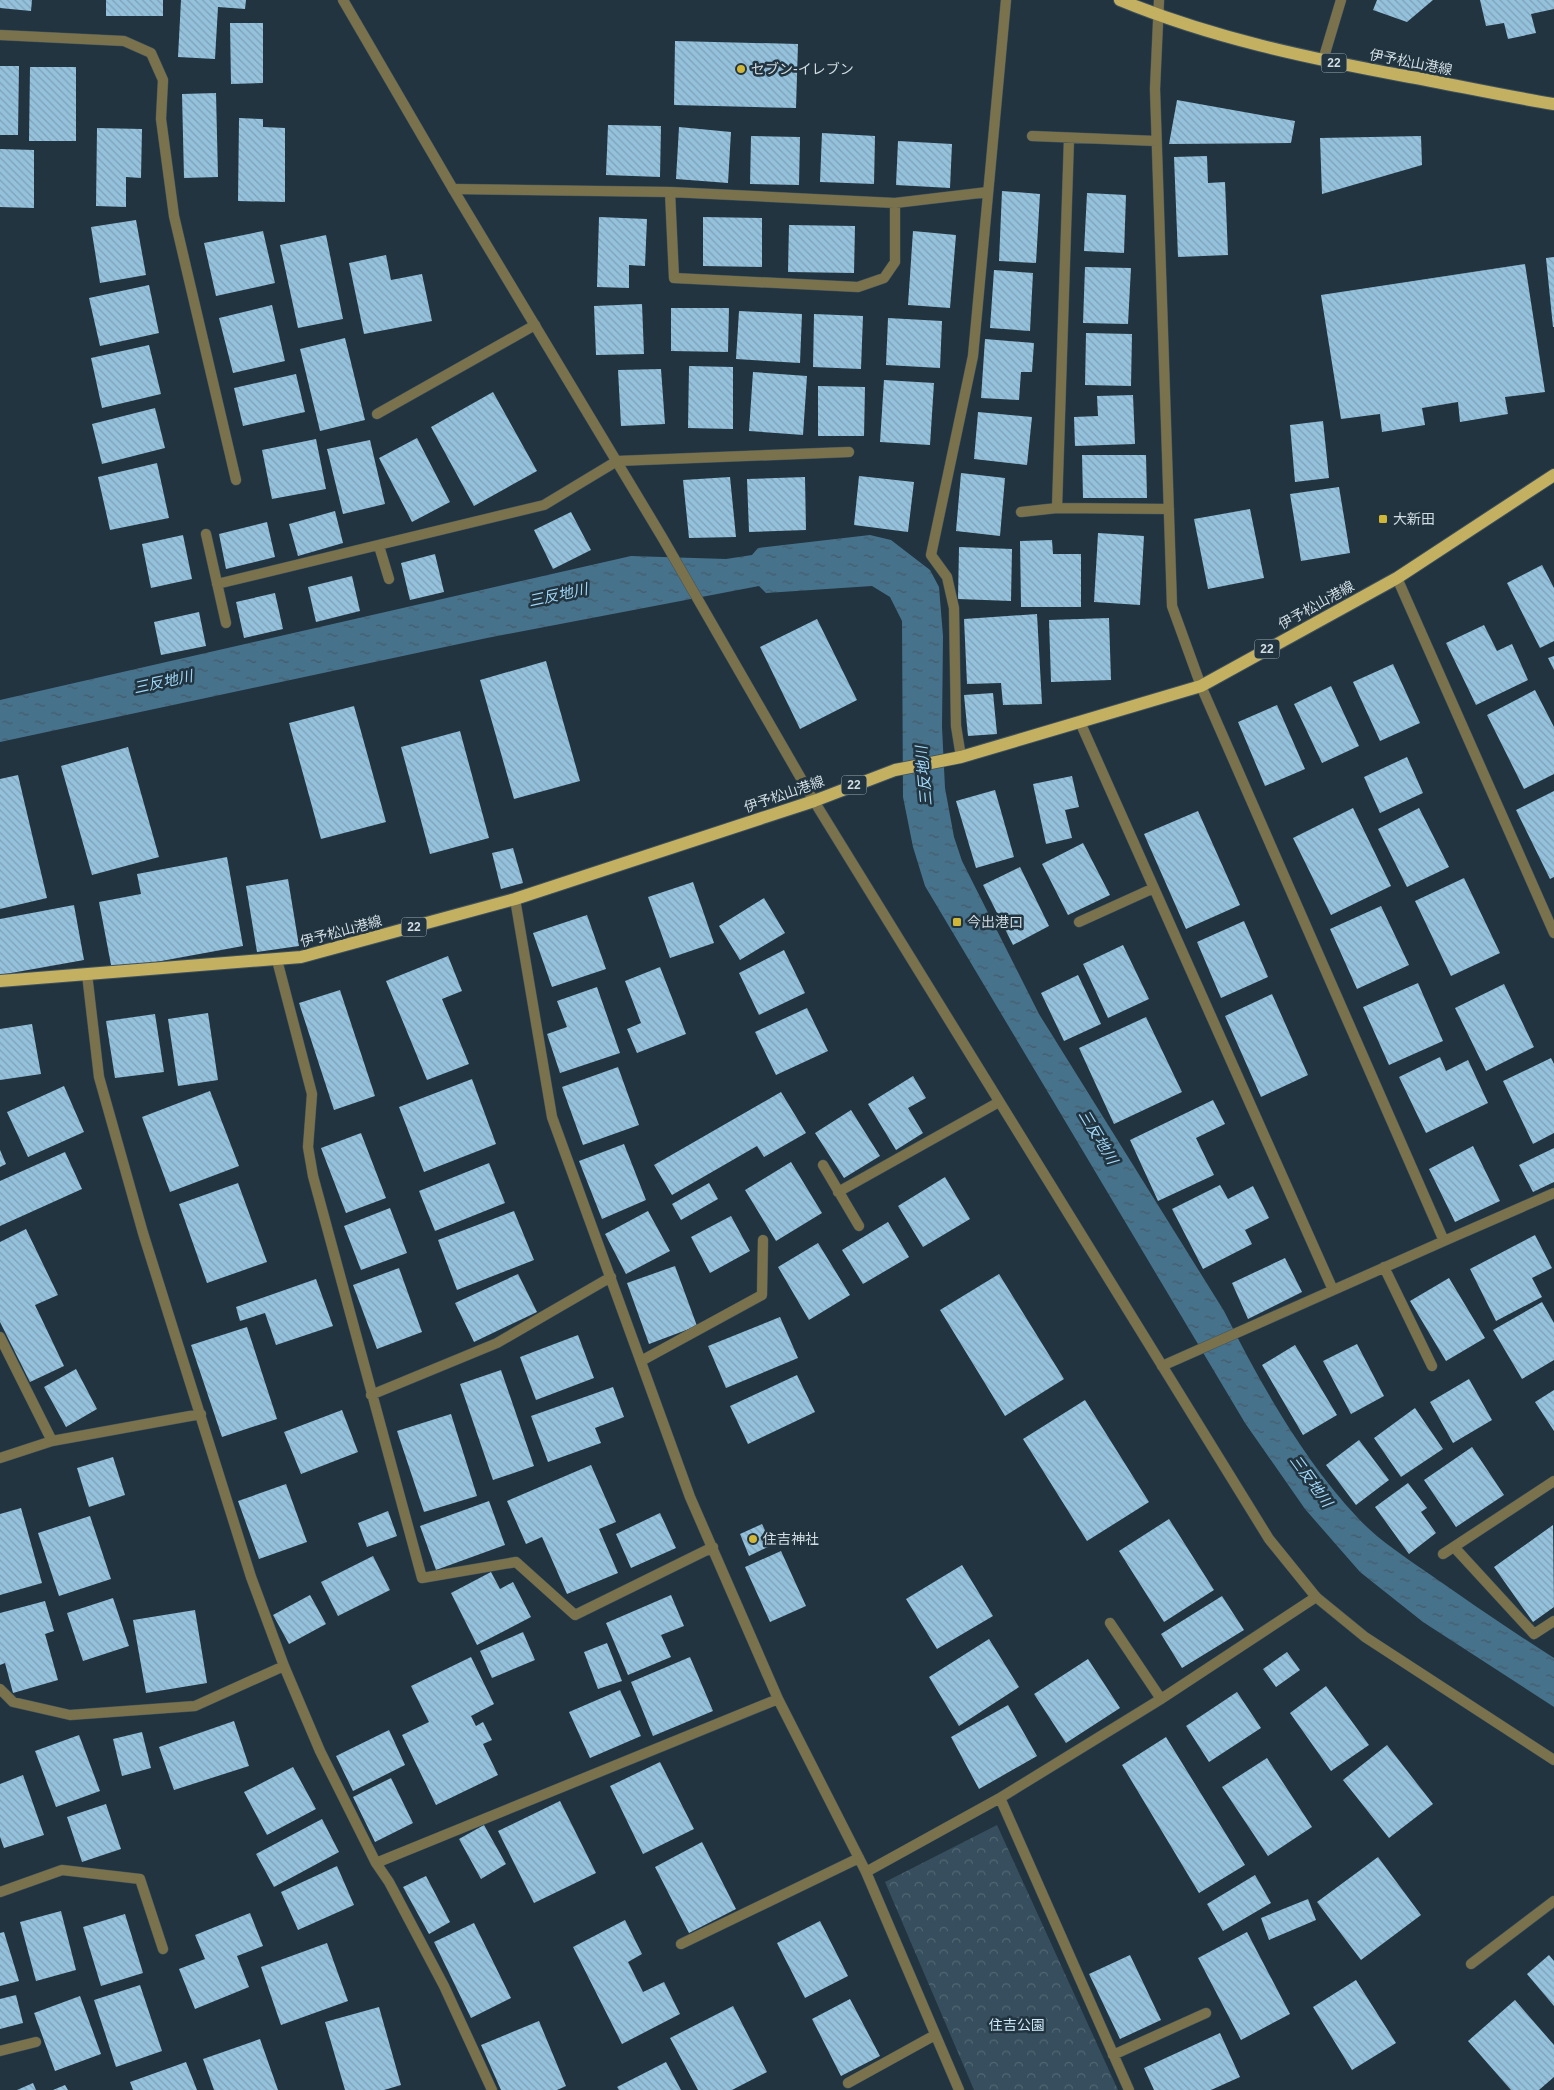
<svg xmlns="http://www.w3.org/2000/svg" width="1554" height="2090" viewBox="0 0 1554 2090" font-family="Helvetica,'Noto Sans JP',sans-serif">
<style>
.park{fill:url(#park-crowns)}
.water{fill:url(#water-ripples)}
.building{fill:url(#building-back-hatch)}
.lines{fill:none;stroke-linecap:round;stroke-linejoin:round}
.service-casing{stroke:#41525d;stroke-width:11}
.minor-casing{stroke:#41525d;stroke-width:11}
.tertiary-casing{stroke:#41525d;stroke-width:11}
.primary-casing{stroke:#41525d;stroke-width:14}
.service{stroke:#7a724d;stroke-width:10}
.minor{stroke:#7a724d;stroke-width:10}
.tertiary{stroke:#7a724d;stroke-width:10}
.primary{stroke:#c3b161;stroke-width:12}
.poi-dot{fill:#d1b736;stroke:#21343f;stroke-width:2}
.labels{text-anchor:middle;stroke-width:5;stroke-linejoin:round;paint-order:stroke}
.shield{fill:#21343f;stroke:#9daab2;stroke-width:1}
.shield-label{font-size:12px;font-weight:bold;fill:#d2dde4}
.street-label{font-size:14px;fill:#d2dde4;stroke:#21343f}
.poi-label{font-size:14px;fill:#d2dde4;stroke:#21343f;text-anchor:start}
.park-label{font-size:14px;fill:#cde8f9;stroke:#21343f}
.water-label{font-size:15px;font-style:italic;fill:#a1d8f9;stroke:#21343f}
</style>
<defs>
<pattern id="park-crowns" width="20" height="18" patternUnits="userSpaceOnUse" patternTransform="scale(1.25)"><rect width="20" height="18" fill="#364e5d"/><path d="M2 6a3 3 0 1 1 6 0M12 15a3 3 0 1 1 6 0" fill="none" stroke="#526774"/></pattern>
<pattern id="water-ripples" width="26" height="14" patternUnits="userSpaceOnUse" patternTransform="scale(1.25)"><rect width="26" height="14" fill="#47728b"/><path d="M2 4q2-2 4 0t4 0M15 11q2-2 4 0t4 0" fill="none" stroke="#435c6b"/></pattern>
<pattern id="building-back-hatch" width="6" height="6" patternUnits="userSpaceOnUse" patternTransform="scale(1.25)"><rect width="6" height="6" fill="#94c1dc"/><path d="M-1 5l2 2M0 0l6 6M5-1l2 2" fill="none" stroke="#7fa1b6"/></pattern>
</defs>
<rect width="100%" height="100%" fill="#21343f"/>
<path class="park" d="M997 1825 1118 2090H974L885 1882Z"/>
<path class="water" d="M870 535 891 540 930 570 939 587 943 636 942 727 945 788 954 837 962 861 1039 1014 1224 1311C1260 1383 1302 1458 1357 1517 1376 1538 1402 1555 1425 1571 1468 1601 1510 1630 1554 1658V1707L1423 1622 1360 1572 1305 1509 1245 1423 925 886 913 847 903 797 902 621 890 597 872 586 766 593 759 586 487 638 0 742V700L631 556 726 559 752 555 758 548Z"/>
<path class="building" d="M0 0H32L31 11 0 8Z
M106 0H163V16H106Z
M181 0H246L245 9 218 7 215 59 178 57Z
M1377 0H1433L1407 22 1373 10Z
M1480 0H1554V9L1531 14 1536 33 1508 39 1504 23 1486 26Z
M230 23H263V83L231 84Z
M675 41 798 44 796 108 674 105Z
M0 66H19L18 135H0Z
M30 67H76V141H29Z
M216 93 218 177 184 178 182 94Z
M1177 100 1295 121 1291 143 1169 144Z
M239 118 263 119V127L285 128V202L238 201Z
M608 125 661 126 660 177 606 175Z
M679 127 731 132 728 183 676 179Z
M97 128 142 129 141 178 126 177V207L96 206Z
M822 133 875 136 874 184 820 182Z
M751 136 800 137 799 185 750 184Z
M1421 136 1422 165 1322 194 1320 138Z
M898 141 952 144 950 188 896 185Z
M0 149 34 150V208L0 207Z
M1207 156 1208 183 1225 182 1228 255 1178 257 1174 157Z
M1002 191 1040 194 1036 263 999 261Z
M1087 193 1126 195 1124 253 1084 251Z
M599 217 647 219 645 266 629 265V288L597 287Z
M703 217 762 218V267L703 266Z
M136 220 146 275 100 283 91 227Z
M789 225 855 226 854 273 788 272Z
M263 231 275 283 216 296 204 243Z
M913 231 956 235 950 308 908 305Z
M326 235 343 319 298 328 280 245Z
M386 255 391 280 422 274 432 321 364 334 349 263Z
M1554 257V327H1553L1546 258Z
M1525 264 1545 392 1505 397 1508 414 1460 422 1458 402 1422 408 1425 425 1382 432 1380 414 1341 419 1321 295Z
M1085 267 1131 268 1128 324 1083 323Z
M994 270 1033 273 1030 331 990 328Z
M149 285 159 333 100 346 89 298Z
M642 304 644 354 596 355 594 306Z
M272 305 285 361 233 373 219 318Z
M671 308H729L728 352 671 351Z
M739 311 802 314 800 363 736 359Z
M814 314 863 316 861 369 813 367Z
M888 318 942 321 940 368 886 365Z
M1086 333 1132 334 1131 386 1085 385Z
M345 338 365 420 320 431 300 349Z
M985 339 1034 343 1032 372H1021L1019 400 981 398Z
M149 345 161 394 102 408 91 358Z
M689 366 733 367V429L688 428Z
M661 369 665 424 621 426 618 370Z
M753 372 807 376 803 435 749 431Z
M296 374 305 412 243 426 234 388Z
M884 380 934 383 930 445 880 442Z
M818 386 865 387 864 436H818Z
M493 392 537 471 474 506 431 427Z
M1133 395 1135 444 1075 446 1074 417 1098 416 1097 396Z
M155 408 165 448 102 464 92 424Z
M978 412 1032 417 1027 465 974 459Z
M1323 421 1329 478 1295 482 1290 425Z
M417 438 450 502 412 522 379 458Z
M316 439 326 489 272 499 262 450Z
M370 440 385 504 343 514 327 449Z
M1082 455H1146L1147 498H1083Z
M157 463 169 518 110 530 98 477Z
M961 473 1005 478 1000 536 956 531Z
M859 476 914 482 908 532 854 525Z
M730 477 736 537 689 538 683 480Z
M805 477 806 530 749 532 747 479Z
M1339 487 1350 553 1301 561 1290 494Z
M1250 509 1264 578 1208 589 1194 519Z
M335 511 343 543 298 556 289 524Z
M571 512 591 550 553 569 534 530Z
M267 522 275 557 226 569 219 534Z
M1098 533 1144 536 1140 605 1094 602Z
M183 535 192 579 151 588 142 544Z
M1052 540 1053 554H1081V607H1021L1020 541Z
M959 547 1012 549 1011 601 958 599Z
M435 554 444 592 410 600 401 563Z
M1542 565 1554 588V641L1540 648 1507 583Z
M352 576 360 611 316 622 308 587Z
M275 593 283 629 244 638 236 602Z
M199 612 206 646 161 655 154 622Z
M1037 614 1042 704 1003 705 1001 683 967 684 964 619Z
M1109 618 1111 680 1051 682 1049 620Z
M817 619 857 700 800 729 760 647Z
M1484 625 1497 651 1512 644 1528 680 1476 705 1446 643Z
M1554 656V670L1548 658Z
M546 661 580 781 514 799 480 680Z
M1393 664 1420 723 1380 741 1353 682Z
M1331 686 1359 746 1322 763 1294 704Z
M1535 690 1554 727V774L1524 789 1487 715Z
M993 693 997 734 968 736 964 695Z
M1277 705 1305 769 1265 786 1238 722Z
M354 706 386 822 321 839 289 723Z
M460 731 489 838 430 854 401 747Z
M128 747 159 857 92 875 61 766Z
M1407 757 1423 793 1380 813 1364 777Z
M18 775 47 898 0 909V779Z
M1072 776 1079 807 1065 810 1072 838 1046 844 1033 784Z
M995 790 1014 857 976 868 956 801Z
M1554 791V877L1550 879 1516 810Z
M1353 808 1391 886 1331 915 1293 838Z
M1419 808 1449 867 1407 887 1378 829Z
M1198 811 1240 905 1186 929 1144 834Z
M1083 843 1110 895 1068 915 1042 864Z
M513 848 523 883 501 889 492 853Z
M227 857 243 946 112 970 99 902 141 894 137 874Z
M1020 867 1049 926 1013 945 983 885Z
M1464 878 1500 953 1451 976 1415 901Z
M288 879 299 946 257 952 246 886Z
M693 882 714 943 670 958 648 897Z
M764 898 785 933 740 960 719 926Z
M74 905 84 960 0 975V919Z
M1381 906 1409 965 1357 989 1330 929Z
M587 915 606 969 552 987 533 933Z
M1244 921 1268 977 1221 998 1197 942Z
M1123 945 1149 999 1108 1018 1083 964Z
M784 950 805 993 759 1015 739 973Z
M448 956 462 991 442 999 469 1064 427 1080 386 981Z
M660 967 686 1034 637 1053 627 1029 641 1023 625 981Z
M1078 975 1101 1024 1064 1041 1041 993Z
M1418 983 1443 1041 1389 1065 1363 1007Z
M1504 984 1534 1047 1486 1071 1455 1008Z
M597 987 620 1053 560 1073 547 1034 567 1027 557 1001Z
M340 990 375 1096 334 1110 299 1003Z
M1272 994 1308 1075 1261 1097 1225 1016Z
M807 1008 828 1051 776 1075 755 1032Z
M208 1013 218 1080 178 1086 168 1019Z
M155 1014 164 1072 115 1078 106 1021Z
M1146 1017 1182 1092 1114 1124 1079 1048Z
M32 1024 41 1074 0 1080V1029Z
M1440 1057 1446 1071 1468 1060 1488 1103 1426 1133 1399 1077Z
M1551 1058 1554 1064V1133L1533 1144 1503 1081Z
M618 1067 639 1125 583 1145 562 1087Z
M913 1076 926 1098 908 1108 923 1133 896 1150 868 1104Z
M472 1079 496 1144 424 1172 399 1107Z
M64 1086 84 1132 28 1157 7 1112Z
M210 1091 239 1166 170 1192 142 1117Z
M781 1092 806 1133 764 1157 757 1146 672 1195 654 1165Z
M1213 1100 1225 1124 1196 1138 1214 1175 1158 1201 1130 1140Z
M851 1110 880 1156 844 1178 815 1133Z
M361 1133 386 1198 346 1213 321 1148Z
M624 1144 646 1200 602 1219 579 1161Z
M1473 1146 1500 1201 1455 1222 1429 1169Z
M1554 1148V1182L1533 1192 1519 1165Z
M0 1150 6 1164 0 1167Z
M65 1152 82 1189 0 1226V1181Z
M791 1162 822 1213 776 1241 745 1190Z
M489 1163 505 1203 435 1231 419 1191Z
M945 1177 970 1219 923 1247 898 1206Z
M238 1183 267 1262 207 1283 179 1204Z
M709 1183 718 1199 681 1220 672 1204Z
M1220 1185 1228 1199 1253 1186 1269 1218 1245 1230 1252 1244 1203 1269 1172 1209Z
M390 1208 407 1253 361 1270 344 1226Z
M514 1211 534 1260 457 1290 438 1240Z
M648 1211 670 1251 626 1274 605 1234Z
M731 1216 750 1251 710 1273 691 1237Z
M888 1222 909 1257 863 1284 842 1250Z
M26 1229 58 1295 35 1305 64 1366 30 1382 0 1322V1242Z
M1535 1235 1552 1268 1532 1278 1542 1297 1496 1321 1470 1269Z
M818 1243 850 1295 809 1320 778 1267Z
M1285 1258 1302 1292 1248 1319 1232 1283Z
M675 1266 697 1326 649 1344 627 1283Z
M399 1268 422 1332 377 1349 353 1285Z
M518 1274 537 1312 474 1342 455 1303Z
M999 1274 1064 1379 1005 1416 940 1310Z
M1449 1278 1485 1338 1446 1361 1410 1301Z
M316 1279 333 1326 276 1345 265 1313 240 1321 236 1307Z
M1542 1302 1554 1323V1360L1522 1379 1493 1330Z
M780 1317 798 1358 726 1388 708 1346Z
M247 1327 277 1419 222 1437 191 1345Z
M578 1335 594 1378 536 1400 520 1357Z
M1357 1344 1384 1396 1351 1414 1323 1361Z
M1295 1345 1337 1415 1303 1435 1262 1365Z
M76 1369 97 1409 66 1427 44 1387Z
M501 1370 534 1466 493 1480 460 1384Z
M797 1375 815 1412 748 1444 730 1406Z
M1469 1379 1492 1420 1453 1443 1430 1402Z
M613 1387 624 1417 595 1428 601 1443 548 1462 531 1416Z
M1554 1390V1431L1535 1402Z
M1085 1400 1149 1502 1087 1541 1023 1439Z
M1415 1408 1443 1449 1401 1477 1374 1438Z
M342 1410 358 1452 301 1474 284 1432Z
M451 1414 477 1496 424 1512 397 1431Z
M1359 1440 1389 1480 1356 1505 1326 1465Z
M1472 1447 1504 1495 1456 1527 1424 1480Z
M113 1457 125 1495 89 1507 77 1468Z
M591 1465 616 1522 599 1529 618 1573 567 1594 542 1537 526 1544 507 1501Z
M1408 1483 1427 1508 1421 1512 1436 1533 1409 1554 1375 1507Z
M286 1484 307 1542 259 1559 238 1501Z
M489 1501 505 1545 436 1570 420 1526Z
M21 1508 42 1583 0 1595V1514Z
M388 1511 397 1536 367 1547 358 1523Z
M660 1513 676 1548 631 1568 616 1534Z
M90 1516 111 1579 59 1596 38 1533Z
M1169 1519 1214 1590 1164 1622 1119 1551Z
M762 1524 772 1545 749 1556 740 1534Z
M1553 1525 1554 1607 1533 1622 1494 1567Z
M781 1551 806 1606 770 1622 745 1567Z
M373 1556 390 1590 338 1616 321 1582Z
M962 1565 993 1616 937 1649 906 1599Z
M491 1572 500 1589 513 1582 531 1617 477 1645 451 1593Z
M310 1595 326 1624 289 1644 273 1615Z
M671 1595 684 1626 661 1635 671 1657 628 1675 606 1623Z
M1222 1596 1244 1630 1182 1668 1161 1634Z
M113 1598 129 1646 83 1661 67 1613Z
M45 1601 54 1631 45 1634 58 1680 13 1693 5 1663 0 1665V1613Z
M195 1610 207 1683 146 1693 133 1620Z
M523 1632 535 1660 492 1678 480 1651Z
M989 1639 1019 1687 959 1726 929 1677Z
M607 1643 622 1681 598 1689 584 1652Z
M1287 1652 1300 1670 1276 1687 1263 1669Z
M471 1657 494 1704 471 1716 476 1726 483 1722 492 1740 483 1744 498 1775 436 1805 402 1735 429 1722 411 1686Z
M690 1657 713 1711 653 1736 631 1682Z
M1088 1659 1120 1708 1066 1743 1034 1694Z
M1326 1686 1369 1745 1331 1771 1290 1713Z
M620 1690 641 1736 590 1758 569 1712Z
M1237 1692 1261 1728 1209 1762 1186 1726Z
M1008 1705 1037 1756 979 1789 951 1737Z
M234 1721 249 1766 174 1790 159 1747Z
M389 1730 405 1765 353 1791 336 1756Z
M142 1732 151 1768 122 1776 113 1739Z
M79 1735 100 1791 56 1807 35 1751Z
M1166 1737 1245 1865 1199 1893 1122 1765Z
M1387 1745 1433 1804 1389 1838 1343 1780Z
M1267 1758 1312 1827 1268 1856 1222 1787Z
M660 1762 694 1829 643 1854 610 1786Z
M293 1767 316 1809 267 1835 244 1792Z
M23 1775 44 1835 4 1848 0 1837V1784Z
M391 1778 413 1823 375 1842 353 1797Z
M560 1801 596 1873 534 1903 498 1831Z
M106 1804 121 1849 82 1862 67 1817Z
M322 1819 339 1852 274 1887 256 1854Z
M484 1825 506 1864 481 1879 459 1839Z
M702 1842 736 1909 689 1933 655 1867Z
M1378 1857 1421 1915 1361 1960 1317 1902Z
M337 1866 354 1905 298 1930 281 1892Z
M1255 1875 1271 1903 1223 1931 1207 1904Z
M426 1876 450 1922 429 1934 403 1887Z
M1308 1899 1316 1920 1269 1940 1261 1918Z
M61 1911 76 1970 36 1981 20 1922Z
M250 1913 263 1946 237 1956 249 1987 195 2009 179 1969 205 1959 195 1935Z
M125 1914 143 1973 101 1986 83 1927Z
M625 1920 642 1954 628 1962 643 1992 664 1982 680 2014 622 2044 573 1947Z
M820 1921 848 1976 805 1998 777 1943Z
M474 1923 511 1998 471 2018 434 1942Z
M4 1932 19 1981 0 1986V1933Z
M1247 1932 1290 2014 1241 2040 1198 1958Z
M327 1943 348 2001 281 2025 261 1967Z
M1130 1955 1161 2020 1120 2039 1089 1974Z
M1549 1955 1554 1961V2006L1527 1974Z
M1356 1980 1396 2043 1352 2070 1313 2007Z
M140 1985 162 2051 116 2067 94 2000Z
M16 1995 23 2023 0 2029V1999Z
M80 1996 101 2054 55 2071 34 2013Z
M850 1999 880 2056 841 2076 812 2019Z
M1515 2000 1554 2045V2077L1539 2090H1511L1468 2041Z
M733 2006 767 2072 732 2090H698L670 2038Z
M379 2007 401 2085 384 2090H345L325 2022Z
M539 2021 566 2086 557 2090H501L481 2045Z
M1220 2033 1240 2077 1211 2090H1154L1144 2068Z
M260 2039 278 2090H214L203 2059Z
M186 2062 197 2090H133L130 2082Z
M666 2062 681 2090H619L617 2087Z
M33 2083 36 2090H17Z
M65 2085 68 2090H53Z"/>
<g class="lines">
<defs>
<path id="service" d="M0 35 124 41 151 53 163 80 161 119 174 216 236 480
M617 461 849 452
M0 1892 62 1870 140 1879 163 1949"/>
<path id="minor" d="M1159 0 1155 89 1172 606 1201 686 1444 1241 1554 1193
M1323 60 1341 0
M1032 136 1156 141
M453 189 670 192 895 203 988 192
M670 192 674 278 858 287 884 278 895 262V203
M377 414 535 325
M1057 508 1069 138
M1021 512 1057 508 1169 509
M206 534 226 623
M379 546 389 579
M1397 578 1554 933
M217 584 544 505 617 461
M1080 722 1333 1290
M961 757 956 726 954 608 947 577 931 555 973 356 1006 0
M515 899 552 1117 690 1497 778 1699 866 1872 959 2090
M1079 922 1154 888
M277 960 312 1094 308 1147 313 1176 422 1578 516 1562 575 1615 713 1547
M87 974 99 1077 143 1233 251 1577 284 1666 320 1751 376 1863 389 1882 444 1986 492 2090
M823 1165 859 1226
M838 1192 999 1102
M1384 1267 1432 1366
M0 1337 52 1441
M641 1361 762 1295 763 1240
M1162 1366 1444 1241
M371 1395 497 1343 611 1277
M0 1458 52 1441 201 1414
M1454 1547 1534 1634 1554 1621
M1443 1554 1554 1481
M1110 1623 1161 1699
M0 1689 13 1702 70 1715 195 1706 284 1666
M1000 1798 1129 2090
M376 1863 778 1699
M866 1872 1000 1798 1161 1699 1316 1597
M681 1944 859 1858
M1471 1964 1554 1901
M0 2051 36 2042
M1113 2055 1206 2013
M848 2083 935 2035"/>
<path id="tertiary" d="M343 0 453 189 662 537 814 801 1269 1539 1316 1597 1365 1637 1554 1760"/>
<path id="primary" d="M1120 0C1212 38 1308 58 1405 76 1455 85 1504 96 1554 104
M0 981 301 957 515 899 814 801 895 770 961 757 1201 686 1397 578 1554 475"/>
</defs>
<use href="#service" class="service-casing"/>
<use href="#minor" class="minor-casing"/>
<use href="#tertiary" class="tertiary-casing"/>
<use href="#primary" class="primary-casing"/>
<use href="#service" class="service"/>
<use href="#minor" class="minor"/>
<use href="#tertiary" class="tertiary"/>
<use href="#primary" class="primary"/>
</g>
<g class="poi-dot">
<circle cx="741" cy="69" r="5"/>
<rect x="1378" y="514" width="10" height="10" rx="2.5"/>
<rect x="952" y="917" width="10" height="10" rx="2.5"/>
<circle cx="753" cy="1539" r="5"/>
</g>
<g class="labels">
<g class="shield">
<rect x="1321.5" y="53.5" width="25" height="19" rx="4"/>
<rect x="1254.5" y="639.5" width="25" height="19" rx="4"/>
<rect x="841.5" y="775.5" width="25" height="19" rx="4"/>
<rect x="401.5" y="917.5" width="25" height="19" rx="4"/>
</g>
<g class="shield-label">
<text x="1334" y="67">22</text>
<text x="1267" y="653">22</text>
<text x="854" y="789">22</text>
<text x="414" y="931">22</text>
</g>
<g class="street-label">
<text transform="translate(1411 62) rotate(11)" y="5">伊予松山港線</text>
<text transform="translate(1316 605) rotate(-29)" y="5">伊予松山港線</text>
<text transform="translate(784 794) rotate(-19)" y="5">伊予松山港線</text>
<text transform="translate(341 931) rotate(-15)" y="5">伊予松山港線</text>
</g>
<g class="poi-label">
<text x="751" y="74">セブン-イレブン</text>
<text x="1393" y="524">大新田</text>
<text x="967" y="927">今出港口</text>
<text x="763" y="1544">住吉神社</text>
</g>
<g class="park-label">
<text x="1017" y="2030">住吉公園</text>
</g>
<g class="water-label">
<text transform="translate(558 595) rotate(-12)" y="5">三反地川</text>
<text transform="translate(163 682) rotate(-12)" y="5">三反地川</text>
<text transform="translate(924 776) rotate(-95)" y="5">三反地川</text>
<text transform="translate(1098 1137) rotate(59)" y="5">三反地川</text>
<text transform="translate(1311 1481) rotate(54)" y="5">三反地川</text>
</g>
</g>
</svg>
